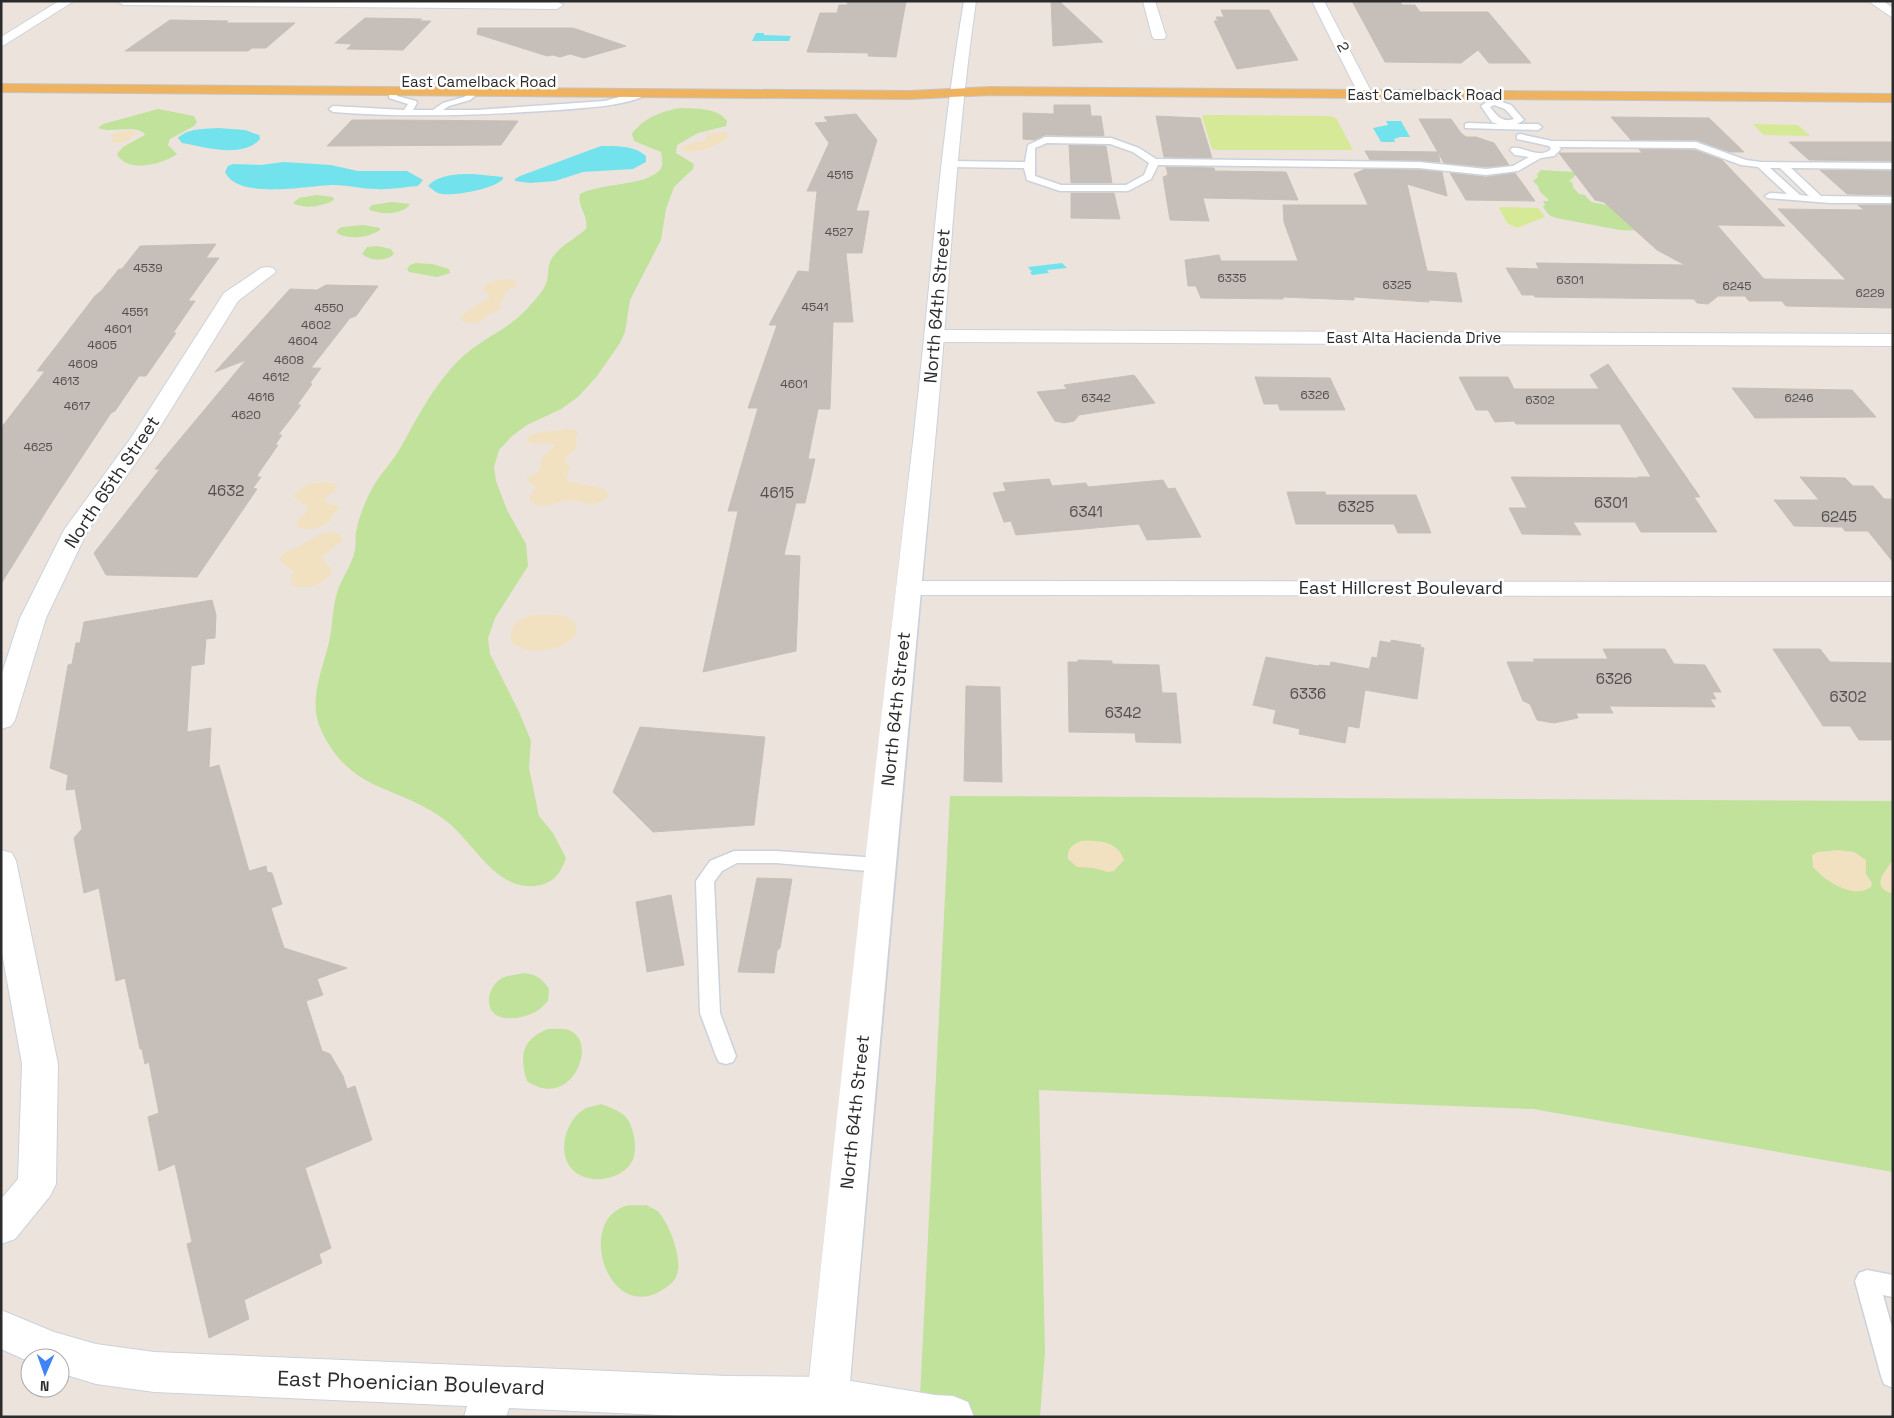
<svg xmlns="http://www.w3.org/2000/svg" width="1894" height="1418" viewBox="0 0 1894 1418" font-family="'Space Grotesk',sans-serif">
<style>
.green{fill:#c0e29a}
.sand{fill:#f1e1c1}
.pitch{fill:#d5e996}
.water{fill:#72e3ed}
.building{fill:#c5beb9;stroke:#c8bfb7}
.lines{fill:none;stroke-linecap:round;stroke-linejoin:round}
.lane-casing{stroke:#cbd2dc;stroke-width:3}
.street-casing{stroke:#cbd2dc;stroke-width:2}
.secondary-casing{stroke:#cbd2dc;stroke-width:2}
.primary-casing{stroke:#c4c4c4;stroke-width:2}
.lane{fill:#fff;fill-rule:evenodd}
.street{fill:#fff;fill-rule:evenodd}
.secondary{fill:#fff;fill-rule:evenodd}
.primary{fill:#efb360;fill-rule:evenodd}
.labels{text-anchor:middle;stroke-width:5;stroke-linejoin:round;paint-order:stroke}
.far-number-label{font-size:12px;fill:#52504e}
.far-street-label{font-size:15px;fill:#2b2b2b;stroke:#fff}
.number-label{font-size:15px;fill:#52504e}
.street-label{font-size:18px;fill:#2b2b2b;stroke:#fff}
.near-street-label{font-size:21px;fill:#2b2b2b;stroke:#fff}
</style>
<rect width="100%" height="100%" fill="#ece3dd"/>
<path class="green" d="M681 108C696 109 717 107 727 121L726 126 698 133 677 145 676 153 694 164 693 169 674 187 666 209 661 240 630 300 625 332 620 343 597 376 578 397 561 409 527 425 512 436 499 450 494 467 496 481 507 510 526 544 528 566 495 618 488 638 490 654 520 714 531 741 529 768 539 816 553 833 566 858C560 875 553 884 534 886 494 889 474 842 445 820 399 785 352 794 322 732 307 702 322 672 329 642 333 626 332 609 337 593 341 578 352 566 355 550 356 544 355 538 356 532 359 516 366 499 374 485 382 472 393 461 401 447 418 416 434 385 459 360 479 340 507 330 526 310 533 302 544 291 547 281 549 273 547 266 552 258 561 245 575 239 586 229 589 215 577 208 580 194 601 183 644 186 659 171 664 166 662 158 661 152L634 141 632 134C643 118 662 111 681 108Z
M158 109 194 116 197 122 194 126 170 139 168 145 177 154C163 164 127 174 117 154L123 147 145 135 144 133C130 124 113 134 98 128L103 124Z
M1541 170 1573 172 1576 175 1569 181 1573 183V187L1579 194 1585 195 1591 202 1607 205 1648 231 1620 230 1556 218 1549 215 1543 207 1545 205 1543 201H1548V199L1540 192 1538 186 1533 181 1538 177 1537 174Z
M316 195 333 197 334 200C324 206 304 210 293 203L299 198Z
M392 202 410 204C403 215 381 215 370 210L369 208 372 205Z
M363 225 380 228V230C368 238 349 240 337 233V230L342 227Z
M377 246 391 249 394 254C386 262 370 261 362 254L367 247Z
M416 263 432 264 449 269 450 273 437 277 409 272 407 269 410 265Z
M950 796 1893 801V1172L1533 1109 1039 1090 1045 1351 1040 1417H919Z
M524 973C537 975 542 978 549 989L548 1001C544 1005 539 1011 533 1013 523 1018 506 1021 496 1015 484 1007 489 988 498 981 504 975 516 975 524 973Z
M548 1029C556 1029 567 1027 574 1033 596 1049 569 1110 527 1081 519 1056 522 1039 548 1029Z
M601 1104C609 1107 618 1110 625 1116 634 1125 639 1152 631 1163 619 1182 585 1185 571 1168 557 1151 566 1121 583 1110 587 1107 595 1106 601 1104Z
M646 1205C649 1207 653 1208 656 1210 668 1219 681 1256 678 1270 677 1277 674 1282 668 1286 612 1330 575 1226 623 1207 629 1204 639 1206 646 1205Z"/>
<path class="sand" d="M129 130 139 134 130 137 131 139 120 143 111 141 113 138 111 135 112 134Z
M723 132 727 133 729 137C720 145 690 157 680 149L687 144 705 141 707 134Z
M503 279 515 280 518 284 505 292V298L500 301V309C497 311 491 312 488 315 479 323 475 326 461 321V317L470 309 489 298 490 296 483 290 486 284Z
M566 429 578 431V434L575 439 577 448 565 458V461L571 468 567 477V481L604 489 608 494 606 499C587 509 588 501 571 500 557 500 542 513 529 500L530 496 536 488 526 479 540 470 541 459 555 446 553 444 530 443 527 441 528 437C539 430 553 432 566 429Z
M325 482 337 484 335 491 325 498 328 504 339 506 338 510 331 517V520C322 528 309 532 298 527L297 520 306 513 308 508 293 496C301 485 312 483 325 482Z
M331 532 338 533 342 537V541L323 556V560L332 569C327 585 308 590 294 586L291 581 293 570 281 562 280 558C287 548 296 549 305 543 315 537 320 534 331 532Z
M533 615C544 615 576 611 576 629 577 633 574 637 572 639 556 653 526 655 511 642 509 625 518 619 533 615Z
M1081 841C1098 840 1118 841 1124 860L1114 871 1108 872 1093 868 1077 867 1068 859C1067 848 1072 845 1081 841Z
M1838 850 1854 852 1866 860V874L1872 883 1871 887C1854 900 1825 881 1813 867L1812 855 1818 852Z
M1893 858V894C1867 885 1888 871 1893 858Z"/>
<path class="pitch" d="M1206 115 1330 116 1336 118 1353 150H1218L1212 149 1202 116Z
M1753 124 1798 125 1810 136 1764 135Z
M1502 207 1538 208 1545 217 1517 228 1507 223 1499 208Z"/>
<path class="water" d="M756 33H764V35L791 36 789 41H752Z
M1386 121H1401L1410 137H1400L1394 139 1395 142H1381L1373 128 1388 125Z
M218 128 245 130 259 135 260 139C244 158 208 148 188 144L182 143 178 138C188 128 205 129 218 128Z
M601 146C615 146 634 145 646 156V162L633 169 583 172 555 181 530 183 515 181V179L520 176Z
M284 162 331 165 358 171H407L423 180 418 186C404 187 390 190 376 189 362 189 348 185 334 185 309 185 238 201 225 172L228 166 233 164 261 165Z
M473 174 503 177V179C494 189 455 196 442 194 435 193 434 190 428 186 439 174 458 174 473 174Z
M1062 263 1067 268 1047 270 1049 273 1032 275 1030 272H1032L1028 267Z"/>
<path class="building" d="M848 1H906L896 57 868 56 869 53 807 52 820 13H837L839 5H847Z
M1051 1H1059L1103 42 1053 46Z
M1352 1H1400L1402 5H1415L1420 12H1488L1531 63H1489L1478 50 1461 63 1385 62Z
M1221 10H1269L1298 60 1237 69 1214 21H1218L1216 17H1224Z
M365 18 422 19 419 21H431L403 50 347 49 352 44 335 43Z
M170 20 228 21 226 23H295L266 48H252L248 51H125Z
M478 28H573L626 46 584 58 570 54 560 57 553 55 547 56 477 34Z
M1054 105H1090L1091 116H1101L1104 136 1045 135 1035 140 1023 139V113L1054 114Z
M856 114 877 140 856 211H869L862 253H846L853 322H833L830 409H818L808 459H815L805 503H796L784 555 800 556 796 651 703 672 738 511H728L758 408H748L777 325H769L798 271 809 272 817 191H807L829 143 815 123 828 122 824 117Z
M1156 116 1200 118 1212 158 1164 157Z
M1611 117 1709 118 1744 152H1730L1696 140H1631Z
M1419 119H1451L1461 133 1466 137H1476L1494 143 1509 165 1486 167 1444 163Z
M352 120H392L518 121 501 145 327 146Z
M1789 142H1893V161L1809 160Z
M1069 145 1106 146 1112 183H1071Z
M1639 149 1695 150 1722 160 1785 226 1717 225 1764 279 1846 280 1778 209 1864 210 1858 205H1893V308L1786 306 1782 301H1749L1745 296H1718L1708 304 1697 303 1694 299 1535 297 1534 295H1522L1506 268 1539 269 1536 263 1685 265 1657 250 1604 202 1595 200 1559 153H1642Z
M1365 151 1438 152 1440 162 1370 160Z
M1166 167 1214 168 1215 171 1286 172 1298 200 1203 198 1209 221 1170 220 1163 177 1168 175Z
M1365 169 1419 170 1442 172 1447 196 1407 184 1427 271 1456 273 1462 302 1428 300 1429 302 1354 297V300L1283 297V299L1201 298 1196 286H1188L1185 260 1219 255 1221 261H1298L1284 222 1283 205H1368L1354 174Z
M1820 170 1893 171V195L1847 194Z
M1450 173 1486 177 1515 173 1535 201 1466 200Z
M1071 193H1114L1120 219 1071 218Z
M216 244 206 258H219L188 301H195L173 333H176L146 376H139L115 411 111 413 50 505 1 584V428L45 371H37L95 296 102 290 119 269H122L140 246Z
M326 285 378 286 356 316 350 318 311 368H321L310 383 312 384 297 405H301L278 435H282L275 445H278L258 474 257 477H261L253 488 257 489 197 577 106 575 94 553 160 469H155L246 360 215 372 290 289 317 290Z
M1608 364 1700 497H1694L1717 532H1641L1635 522H1573L1581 535 1522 534 1509 508H1527L1511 477 1639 478 1638 477H1651L1620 424H1516L1514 421 1495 422 1488 410H1476L1459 377H1508L1514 389H1599L1590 375Z
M1134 375 1155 403 1079 415 1074 421 1064 423 1055 421 1037 392 1067 389 1064 385Z
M1255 377 1330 378 1345 410H1280L1278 404H1264Z
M1732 388 1852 390 1876 417 1755 418Z
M1800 477 1845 478 1853 486H1873L1884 499H1893V562L1868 531H1845L1842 527 1794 526 1774 500H1819Z
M1049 479 1052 486 1086 483 1088 487 1163 480 1168 489 1175 488 1201 537 1147 540 1139 524 1016 535 1011 521 1004 522 993 493 1006 491 1003 483Z
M1287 492H1325L1326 495H1416L1431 533H1398L1394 524H1296Z
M212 600 216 615 215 638 206 639 204 664 191 666 187 732 211 728 209 768 219 765 249 871 266 866 267 872 272 873 282 904 271 908 284 948 347 968 317 979 323 995 306 1001 322 1051 330 1054 343 1076 347 1089 355 1086 372 1140 305 1168 331 1248 319 1254 322 1263 244 1300 249 1319 209 1338 187 1244 192 1242 175 1164 159 1171 148 1117 159 1113 149 1062 145 1064 142 1049H140L125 978 116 981 99 888 84 893 74 838 82 829 75 789 66 790 68 775 50 768 68 665 72 664 76 643H80L84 622Z
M1391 640 1421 645 1420 647 1424 648 1417 699 1365 690 1359 728 1348 726 1345 743 1299 734 1300 729 1273 723 1276 710 1253 705 1266 657 1318 666 1319 665 1330 666 1331 662 1369 669 1367 679 1372 657 1377 658 1380 641 1391 643Z
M1603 649H1665L1674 664 1705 665 1721 692H1712L1716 699H1710L1715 707 1609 706 1613 713H1576L1578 718 1554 723 1537 720 1530 704 1523 701 1507 662H1535L1533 659H1608Z
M1773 649H1820L1830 662 1893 663V740H1859L1850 726H1823Z
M1078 660 1112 661V664L1159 665 1162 693H1176L1181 743 1136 742 1135 733 1069 732 1068 662H1078Z
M966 686 1000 687 1002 782 964 781Z
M640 727 765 737 754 825 653 832 613 792Z
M757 878 792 879 780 948 777 951 774 973 738 972Z
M671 895 684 965 647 972 636 902Z"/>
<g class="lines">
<defs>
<path id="lane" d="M393 88 397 91V96L416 101 417 103 413 110H433L443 103 464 97 477 88 481 91 470 100 449 106 443 110H476L605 101 644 90 648 93C632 106 581 108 559 110 483 115 408 118 333 112L329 109 333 106 404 110 408 104 389 98V91Z
M1485 93H1491L1496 100 1511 105 1524 120 1517 124H1538L1542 127 1538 130 1465 128V124L1468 123 1498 124 1492 122 1481 106 1488 101 1484 95ZM1494 105 1505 109 1514 119C1502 123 1497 116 1490 107Z
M1520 134 1552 141 1696 142 1746 160 1761 162 1893 163V169L1791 168 1821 196 1893 197V203H1830L1767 198 1765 196 1770 193 1787 194 1758 167 1741 165 1695 148 1559 147 1561 149 1554 156 1541 158 1518 171 1486 175 1419 168 1158 165 1151 179 1128 191H1060L1027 180 1024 168 951 167 946 164 951 161 1025 162 1028 145 1045 137 1111 138 1139 148 1156 159 1419 162 1486 169 1513 166 1529 157 1515 155 1510 150 1512 148C1524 146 1539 160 1551 149L1549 146 1517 139V135ZM1047 143 1110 144 1133 152 1149 163 1144 175 1126 185H1061L1035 176V148ZM1770 168H1780L1809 196 1800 195Z
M734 851H776L879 858 885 860 888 865 885 870 879 872 776 863H737L722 871 714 882 720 1013 736 1056 733 1062 726 1064 719 1062 716 1056 700 1013 696 881 710 861Z
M1867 1270 1893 1275V1297L1883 1295 1893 1331V1388L1884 1384 1881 1376 1855 1281 1859 1273Z"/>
<path id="street" d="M59 1H74L1 47V37Z
M117 1H557L563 5 557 9 123 5Z
M1143 1H1155L1166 36 1164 39H1154L1152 36Z
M1312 1H1324L1373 95 1371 98H1361L1359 95Z
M1868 1H1883L1893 8V18Z
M267 267 273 268 276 272 238 301 152 440 88 530 46 618 15 720 11 726 1 729V676L20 618 64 530 131 438 224 293 261 268Z
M935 330 1893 334V346L935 342 928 340 925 336 928 332Z
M909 581 1893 582V596L909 595 900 593 897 588 900 583Z
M1 850 12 853 16 861 58 1064 56 1184 50 1196 15 1239 1 1244V1199L18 1179 22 1064 1 947Z
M1 1310 54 1332 96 1344 154 1352 727 1376 827 1377 935 1395 953 1396 968 1402 974 1417H705L509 1408 506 1417H464L467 1406 154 1392 96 1384 60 1373V1358H30V1362L1 1349Z"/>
<path id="secondary" d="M964 1H976C955 147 949 295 935 442 904 767 875 1092 847 1417H805C839 1092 875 767 913 442 930 295 939 147 964 1Z"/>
<path id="primary" d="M1 84 910 91 990 87 1893 94V102L990 95 910 99 1 92Z"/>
</defs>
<use href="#lane" class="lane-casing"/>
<use href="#street" class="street-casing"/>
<use href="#secondary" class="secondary-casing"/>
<use href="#primary" class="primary-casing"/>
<use href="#lane" class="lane"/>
<use href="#street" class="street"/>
<use href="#secondary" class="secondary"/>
<use href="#primary" class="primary"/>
</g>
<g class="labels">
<g class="far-number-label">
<text x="840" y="179">4515</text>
<text x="839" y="236">4527</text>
<text x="148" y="272">4539</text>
<text x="1232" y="282">6335</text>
<text x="1570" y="284">6301</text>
<text x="1397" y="289">6325</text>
<text x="1737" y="290">6245</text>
<text x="1870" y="297">6229</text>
<text x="815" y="311">4541</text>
<text x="329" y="312">4550</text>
<text x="135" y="316">4551</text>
<text x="316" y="329">4602</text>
<text x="118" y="333">4601</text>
<text x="303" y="345">4604</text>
<text x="102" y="349">4605</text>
<text x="289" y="364">4608</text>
<text x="83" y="368">4609</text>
<text x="276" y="381">4612</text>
<text x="66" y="385">4613</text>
<text x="794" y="388">4601</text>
<text x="1315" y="399">6326</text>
<text x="261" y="401">4616</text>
<text x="1096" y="402">6342</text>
<text x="1799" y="402">6246</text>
<text x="1540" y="404">6302</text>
<text x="77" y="410">4617</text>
<text x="246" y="419">4620</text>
<text x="38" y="451">4625</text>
</g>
<g class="far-street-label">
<text transform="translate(1343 47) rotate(63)" y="5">2</text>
<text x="479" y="87">East Camelback Road</text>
<text x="1425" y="100">East Camelback Road</text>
<text x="1414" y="343">East Alta Hacienda Drive</text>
</g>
<g class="number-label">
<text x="226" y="496">4632</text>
<text x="777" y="498">4615</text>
<text x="1611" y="508">6301</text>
<text x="1356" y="512">6325</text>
<text x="1086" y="517">6341</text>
<text x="1839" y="522">6245</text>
<text x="1614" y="684">6326</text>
<text x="1308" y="699">6336</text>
<text x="1848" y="702">6302</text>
<text x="1123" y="718">6342</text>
</g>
<g class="street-label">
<text transform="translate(937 306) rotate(-85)" y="6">North 64th Street</text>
<text transform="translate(112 482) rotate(-56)" y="6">North 65th Street</text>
<text x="1401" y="594">East Hillcrest Boulevard</text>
<text transform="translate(896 709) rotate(-84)" y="6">North 64th Street</text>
<text transform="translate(855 1112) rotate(-84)" y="6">North 64th Street</text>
</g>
<g class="near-street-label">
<text transform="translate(411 1383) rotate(2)" y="7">East Phoenician Boulevard</text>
</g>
</g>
<rect width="1894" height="1418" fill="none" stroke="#2b2b2b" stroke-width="5"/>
<g transform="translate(45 1373) rotate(182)"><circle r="24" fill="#ffffff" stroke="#aaaaaa"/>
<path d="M0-4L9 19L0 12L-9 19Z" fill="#4083f7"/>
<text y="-8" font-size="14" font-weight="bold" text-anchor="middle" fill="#2b2b2b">N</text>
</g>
</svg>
